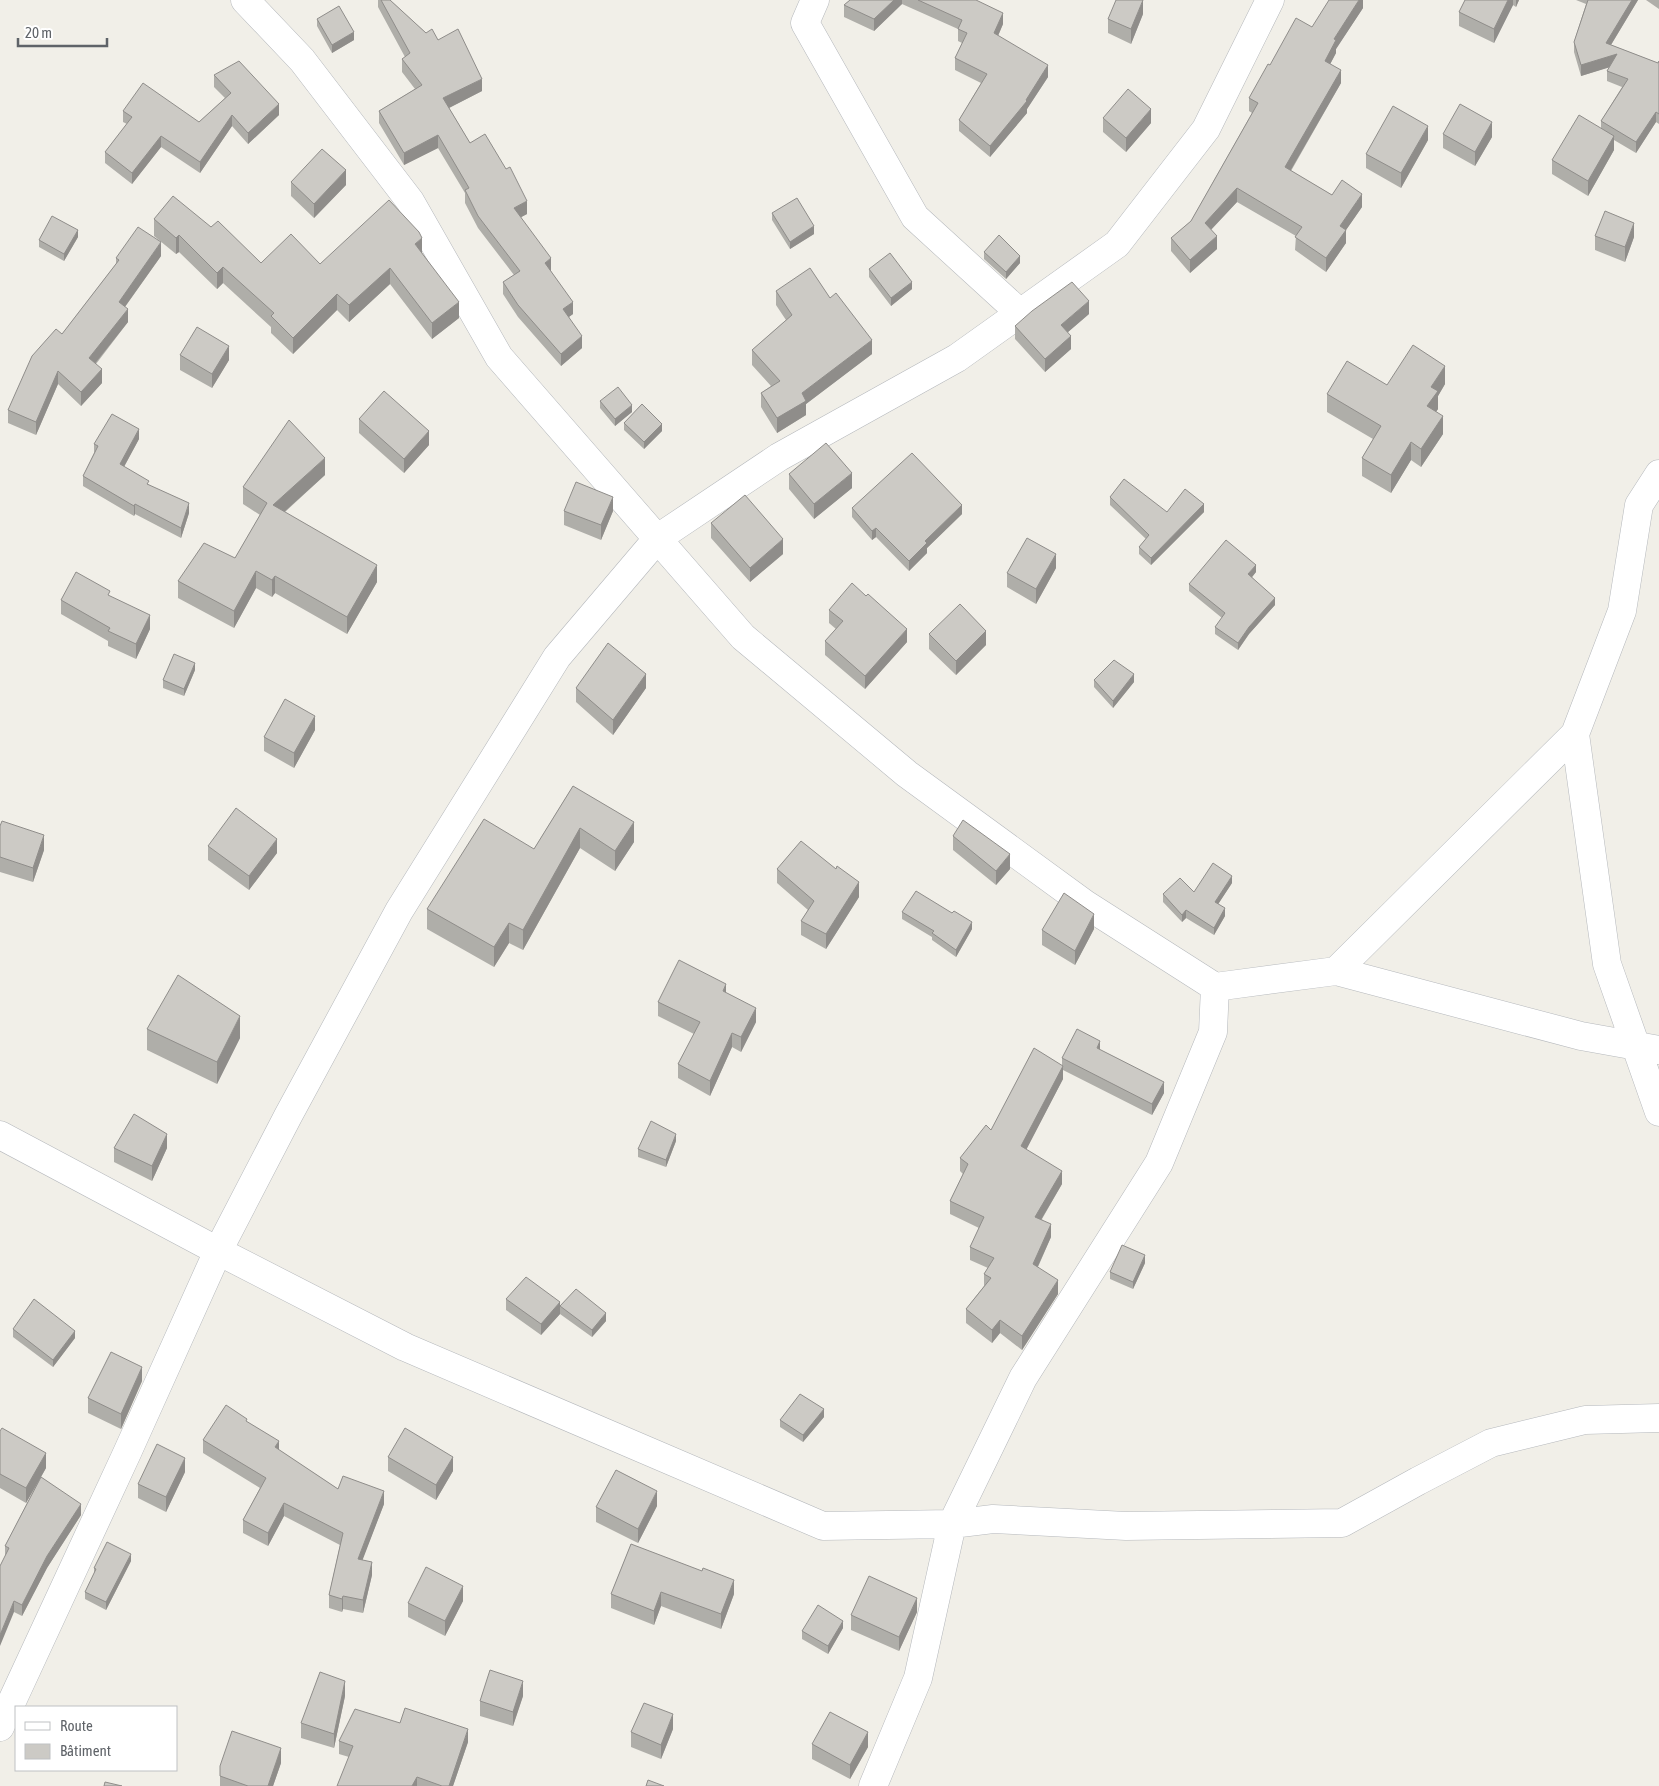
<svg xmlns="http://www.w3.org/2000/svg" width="1659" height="1786" viewBox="0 0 1659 1786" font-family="'Asap Condensed',sans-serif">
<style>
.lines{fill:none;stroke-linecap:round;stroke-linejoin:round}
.minor-casing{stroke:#b5b8bc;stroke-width:29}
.minor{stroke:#fff;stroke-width:28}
.wall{fill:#afaea9}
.shaded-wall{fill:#8f8d8a}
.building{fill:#cccac5;stroke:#8f8d8a}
</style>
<rect width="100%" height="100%" fill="#f1efe8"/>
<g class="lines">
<defs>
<path id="minor" d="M245 0 302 60 410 201 499 357 743 637 907 774 1085 904 1215 987
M815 0 805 23 915 217 1020 313
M1575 734 1607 964 1659 1112
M1336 971 1581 1036 1659 1050
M0 1135 218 1251 405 1347 823 1526 952 1524 993 1519 1126 1526 1342 1523 1418 1481 1491 1443 1585 1420 1659 1418
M0 1727 127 1453 218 1251 288 1116 399 911 557 657 658 538 779 457 957 358 1117 244 1206 129 1270 0
M873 1786 918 1678 952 1524 1023 1378 1159 1163 1213 1032 1215 987 1336 971 1575 734 1622 611 1639 505 1659 474"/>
</defs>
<use href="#minor" class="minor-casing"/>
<use href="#minor" class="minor"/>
</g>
<path class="wall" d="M378 0H390L426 33 438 40 482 91 449 108 470 143 527 214 521 217 551 271 573 314 569 317 582 348 561 366 518 317 503 294V282L514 275 478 228 465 203V193L438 148 404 165 379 123V111L415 89 402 72V59L405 57 378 7Z
M850 0H976L1003 24 998 36 1048 77 1027 109V113L990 157 959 131V120L981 83 955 70V58L962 43 958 41V29L902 4 874 31 844 17V5Z
M1363 0V8L1336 49V53L1330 64 1341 83 1291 171 1332 195 1362 207 1346 230V243L1326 272 1295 250 1296 236 1237 202 1211 230 1217 249 1190 273 1171 251V238L1191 221 1252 113 1249 111V98L1270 65 1312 27Z
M1465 0H1519L1516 7 1513 5 1494 43 1459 26V12Z
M1576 0H1638L1611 45 1658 63 1659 61V124L1656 122 1636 153 1614 140V150L1588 196 1552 174V160L1601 128V121L1622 87 1607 81V71L1609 67 1581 76 1574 52V42L1586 4Z
M1646 0H1659V9Z
M1143 14 1131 44 1108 33V19Z
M317 19 354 40 332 53 317 26Z
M214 75 279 115 248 144 232 126 200 173 161 147 132 184 105 163V152L127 124 123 122V111L199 122 225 98 214 87Z
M1103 118 1151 123 1126 152 1103 132Z
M1443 134 1492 137 1475 166 1443 148Z
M1428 140 1401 188 1366 168V154Z
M291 182 346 185 314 218 291 196Z
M772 213 814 234 790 249 772 220Z
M154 219 211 227 261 263 320 264 422 253 459 318 432 339 390 284 349 322 337 310 293 354 271 333V327L223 283 217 289 179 252 176 254 154 236Z
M1595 236 1634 237 1625 262 1595 250Z
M78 237 64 261 39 247V240Z
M984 252 1020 263 1006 279 984 259Z
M161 256 125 307 128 322 96 364 102 383 81 406 58 384 36 435 8 423V410L62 334 116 264V258Z
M869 269 912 289 891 306 869 277Z
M776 291 830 298 872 354 806 404V415L777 433 761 407V393L771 386 752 365V350L786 320 776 305Z
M1089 314 1068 332 1071 349 1045 372 1015 339V326Z
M180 355 229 360 212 388 180 370Z
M1445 384 1438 396V409L1436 412 1443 434 1421 467 1411 460 1391 493 1362 476V458L1373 439 1327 412V394L1387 385Z
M600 401 632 412 615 426 600 408Z
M359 419 429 445 404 473 359 433Z
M624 423 662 431 644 449 624 430Z
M139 439 124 467 189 513 181 538 135 514 134 516 83 486V476L94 453V444Z
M789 474 852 488 814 519 789 489Z
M325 475 285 512 377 582 347 634 275 593 272 597 256 588 234 628 178 598V581L235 558 260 515 243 504V487Z
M1110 497 1167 512H1204L1151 565 1139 554V547L1146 539 1110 505Z
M852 508 962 514 927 548V553L909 571 876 537 872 540 852 517Z
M564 511H613L601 540 564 525Z
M711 523 783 554 750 582 711 538Z
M1056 568 1036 604 1007 587V573Z
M1256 572 1252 577 1275 605 1249 634 1238 650 1215 634V627L1222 618 1189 591V584Z
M110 596 150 629 136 659 108 646V641L61 614V600Z
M829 610 907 642 865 689 825 655V641L836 629 829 623Z
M929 634 986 645 956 675 929 649Z
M195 670 184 696 163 688V680Z
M1094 680 1134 682 1113 708 1094 687Z
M576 688H646L613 735 576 702Z
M315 730 294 768 264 751V737Z
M573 786 634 842 615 871 580 848 523 950 509 943 494 967 427 929V909L534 849Z
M0 826 44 850 33 882 0 872Z
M953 836 1010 869 996 885 953 850Z
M208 846 277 853 249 890 208 860Z
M777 869 859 897 826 949 801 935V921L808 910 777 883Z
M1232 883 1218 904 1225 916 1214 935 1186 918 1182 922 1163 902V894L1194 892Z
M902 912 972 929 956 957 932 940V937L902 919Z
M1094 929 1075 965 1042 945V930Z
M726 993 756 1022 741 1052 732 1047 710 1096 678 1078V1064L694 1034 658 1016V1002Z
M147 1029 240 1038 217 1084 147 1050Z
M1100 1050 1164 1093 1152 1115 1063 1070V1079L1026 1149 1062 1184 1042 1219 1051 1237 1038 1267 1058 1294 1022 1350 1000 1333 992 1343 966 1323V1309L984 1286V1274L988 1268 970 1260V1247L979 1228 950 1214V1201L963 1174 960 1171V1158L1062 1065V1058Z
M676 1141 666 1167 638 1157V1149Z
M114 1148H167L152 1181 114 1162Z
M1145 1263 1133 1289 1110 1279V1272Z
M506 1299 560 1306 606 1321 592 1337 560 1314 541 1335 506 1310Z
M13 1329 75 1338 53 1367 13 1337Z
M142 1381 121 1429 88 1413V1398Z
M824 1417 803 1442 780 1427V1420Z
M247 1422 279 1450 338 1489 384 1504 362 1560 372 1575 363 1613 343 1609 342 1612 329 1608V1595L340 1545 284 1516 268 1546 243 1533V1520L260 1488 203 1453V1440Z
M0 1431 46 1468 41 1477 81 1515 47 1568 22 1616 14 1612 5 1555V1546L37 1484 26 1503 0 1488Z
M388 1457 453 1471 436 1500 388 1471Z
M185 1472 166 1512 138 1498V1484Z
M657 1506 638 1543 596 1522V1507Z
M631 1544 734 1594 721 1629 661 1606 654 1625 611 1608V1594Z
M131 1561 106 1610 85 1599V1592L94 1575V1568Z
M463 1601 445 1636 408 1617V1603Z
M917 1612 899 1651 851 1630V1615Z
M843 1628 828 1654 802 1639V1631Z
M345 1696 334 1748 301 1738V1723Z
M523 1696 513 1726 480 1716V1701Z
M400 1723 468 1742 453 1786H337L349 1757 339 1754V1741Z
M673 1729 661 1759 631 1747V1732Z
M812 1744 868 1747 850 1779 812 1759Z
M281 1763 273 1786H220V1776Z"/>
<path class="shaded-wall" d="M894 0H902V4L874 31V19Z
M1143 0V14L1131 44V29Z
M1359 0H1363V8L1336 49V53L1325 74V61L1334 39Z
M1508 0H1513V5L1494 43V29Z
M1516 0H1519L1516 7Z
M1632 0H1638L1606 53V43Z
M1003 13V24L994 45V33Z
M354 32V40L332 53V45Z
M1617 54V65L1581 76V65Z
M1048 65V77L1027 109V113L990 157V146L1026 100Z
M1341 70V83L1285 180V167Z
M482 79V91L443 111V98Z
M279 104V115L248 144V133Z
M1151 109V123L1126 152V138Z
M1656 112V122L1636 153V142Z
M232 115V126L200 173V162Z
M1492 122V137L1475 166V152Z
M1428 126V140L1401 188V173Z
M438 135V148L404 165V153Z
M161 136V147L132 184V173Z
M1614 136V150L1588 196V181Z
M346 170V185L314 218V204Z
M1237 188V202L1205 236V223Z
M1362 194V207L1346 230V243L1326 272V258L1340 226Z
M527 201V214L514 221V208Z
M1634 223V237L1625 262V247Z
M814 226V234L790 249V242Z
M78 230V237L64 261V254Z
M179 235V252L176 254V238Z
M1217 236V249L1190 273V260Z
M422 238V254L415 244Z
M161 242V256L119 315V302Z
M1020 256V263L1006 279V272Z
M551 258V271L545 275V263Z
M223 267V283L217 289V273Z
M390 268V284L349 322V305Z
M912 282V289L891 306V298Z
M337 294V310L293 354V338Z
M1089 301V314L1061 338V325Z
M459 302V318L432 339V323Z
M573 302V314L563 321V309Z
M128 309V322L89 371V358Z
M582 336V348L561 366V354Z
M1071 336V349L1045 372V359Z
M872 340V354L806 404V415L777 433V418L802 393Z
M229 346V360L212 388V374Z
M1445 366V384L1438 396V409L1427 424V406L1431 387Z
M102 369V383L81 406V392Z
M58 371V384L36 435V422Z
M632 405V412L615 426V419Z
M1443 416V434L1421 467V449Z
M662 424V431L644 449V442Z
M139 429V439L120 474V464Z
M429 431V445L404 473V459Z
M1411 442V460L1391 493V475Z
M325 458V475L273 522V505Z
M852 473V488L814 519V504Z
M613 497V511L601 540V525Z
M189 503V513L181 538V528Z
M135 504V514L134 516V506Z
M1204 504V512L1151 565V558Z
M962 505V514L927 548V553L909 571V561L925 541Z
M876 528V537L872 540V531Z
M783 539V554L750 582V568Z
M1056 554V568L1036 604V589Z
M377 565V582L347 634V617Z
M1256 565V572L1248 582V574Z
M256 571V588L234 628V611Z
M275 576V593L272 597V580Z
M1275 598V605L1249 634 1238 650V643L1249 627Z
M150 615V629L136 659V644Z
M907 629V642L865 689V676Z
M986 631V645L956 675V661Z
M195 663V670L184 696V689Z
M646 674V688L613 735V720Z
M1134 674V682L1113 708V701Z
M315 716V730L294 768V753Z
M634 822V842L615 871V851Z
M580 828V848L523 950V930Z
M44 835V850L33 882V868Z
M277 839V853L249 890V876Z
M1010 854V869L996 885V871Z
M1232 876V883L1215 909V902Z
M859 882V897L826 949V934Z
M1225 908V916L1214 935V928Z
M1186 910V918L1182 922V915Z
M1094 914V929L1075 965V951Z
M972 922V929L956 957V950Z
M509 923V943L494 967V947Z
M726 984V998L723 991Z
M756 1008V1022L741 1052V1037Z
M240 1016V1038L217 1084V1062Z
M732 1033V1047L710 1096V1081Z
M1100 1041V1052L1097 1048Z
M1063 1066V1079L1021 1160V1146Z
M1164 1082V1093L1152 1115V1104Z
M167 1134V1148L152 1181V1166Z
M676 1134V1141L666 1167V1160Z
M1062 1171V1184L1035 1230V1217Z
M1051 1224V1237L1033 1277V1264Z
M1145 1255V1263L1133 1289V1282Z
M1058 1280V1294L1022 1350V1336Z
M560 1302V1314L541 1335V1324Z
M606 1313V1321L592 1337V1330Z
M1000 1320V1333L992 1343V1330Z
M75 1331V1338L53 1367V1360Z
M142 1367V1381L121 1429V1414Z
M824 1409V1417L803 1442V1435Z
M279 1441V1454L275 1447Z
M46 1453V1468L26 1503V1488Z
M453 1457V1471L436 1500V1485Z
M185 1458V1472L166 1512V1497Z
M384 1491V1504L358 1572V1559Z
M657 1491V1506L638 1543V1529Z
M284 1503V1516L268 1546V1533Z
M81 1504V1515L47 1568 22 1616V1605L47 1556Z
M131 1554V1561L106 1610V1602Z
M372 1562V1575L363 1613V1600Z
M734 1580V1594L721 1629V1614Z
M463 1586V1601L445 1636V1621Z
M661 1592V1606L654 1625V1611Z
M343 1596V1609L342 1612V1599Z
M917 1598V1612L899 1651V1637Z
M14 1601V1612L0 1646V1635Z
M843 1621V1628L828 1654V1646Z
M345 1681V1696L334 1748V1734Z
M523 1681V1696L513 1726V1712Z
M673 1714V1729L661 1759V1745Z
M468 1729V1742L453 1786H449Z
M868 1732V1747L850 1779V1765Z
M281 1748V1763L273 1786H268Z
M417 1777V1786H412Z"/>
<path class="building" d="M381 0H390L426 33 432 29 438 40 458 29 482 79 443 98 470 143 485 134 506 169 510 167 527 201 514 208 551 258 545 263 573 302 563 309 582 336 561 354 518 305 503 282 520 271 478 216 465 190 469 188 438 135 404 153 379 111 422 85 402 59 410 53Z
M850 0H894L874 19 844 5Z
M918 0H976L1003 13 994 33 1048 65 1026 100 1027 101 990 146 959 120 987 74 955 58 967 33 958 29 962 20Z
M1116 0H1143L1131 29 1108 19Z
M1329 0H1359L1334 39 1336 40 1325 61 1341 70 1285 167 1332 195 1342 180 1362 194 1340 226 1346 230 1326 258 1295 237 1302 227 1237 188 1205 223 1217 236 1190 260 1171 238 1191 221 1258 103 1249 98 1268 64 1270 65 1296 18 1312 27Z
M1465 0H1508L1494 29 1459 12Z
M1588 0H1632L1606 43 1658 63 1659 61V114L1656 112 1636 142 1601 121 1628 79 1607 71 1617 54 1581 65 1574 42Z
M339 6 354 32 332 45 317 19Z
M239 61 279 104 248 133 232 115 200 162 161 136 132 173 105 152 132 117 123 111 143 83 199 122 231 93 214 75Z
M1128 89 1151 109 1126 138 1103 118Z
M1460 104 1492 122 1475 152 1443 134Z
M1393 106 1428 126 1401 173 1366 154Z
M1579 115 1614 136 1588 181 1552 160Z
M322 149 346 170 314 204 291 182Z
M173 196 211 227 218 221 261 263 291 234 320 264 389 200 419 232 422 238 415 244 459 302 432 323 390 268 349 305 337 294 293 338 271 316 274 313 223 267 217 273 179 235 176 238 154 219Z
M797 198 814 226 790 242 772 213Z
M1605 211 1634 223 1625 247 1595 236Z
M52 216 78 230 64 254 39 240Z
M138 227 161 242 119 302 128 309 89 358 102 369 81 392 58 371 36 422 8 410 32 356 56 329 62 334 119 260 116 258Z
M999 235 1020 256 1006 272 984 252Z
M890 253 912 282 891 298 869 269Z
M810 268 830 298 836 293 872 340 802 393 806 401 777 418 761 393 780 381 752 350 792 315 776 291Z
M1072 282 1089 301 1061 325 1071 336 1045 359 1015 326 1032 311Z
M197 327 229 346 212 374 180 355Z
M1413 345 1445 366 1431 387 1438 391 1427 406 1443 416 1421 449 1411 442 1391 475 1362 458 1381 426 1327 394 1347 361 1387 385Z
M618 387 632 405 615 419 600 401Z
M384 391 429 431 404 459 359 419Z
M642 404 662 424 644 442 624 423Z
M112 414 139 429 120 464 149 481 147 484 189 503 181 528 135 504 134 506 83 476 98 446 94 444Z
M289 420 325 458 273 505 377 565 347 617 275 576 272 580 256 571 234 611 178 581 204 543 235 558 267 503 243 487Z
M826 443 852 473 814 504 789 474Z
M912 453 962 505 925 541 927 543 909 561 876 528 872 531 852 508Z
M1124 479 1167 512 1185 489 1204 504 1151 558 1139 547 1149 535 1110 497Z
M576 482 613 497 601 525 564 511Z
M745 495 783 539 750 568 711 523Z
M1027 538 1056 554 1036 589 1007 573Z
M1226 540 1256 565 1248 574 1275 598 1249 627 1238 643 1215 627 1225 613 1189 584Z
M76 572 110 591 108 595 150 615 136 644 108 631 110 628 61 600Z
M852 583 866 596 868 594 907 629 865 676 825 641 843 621 829 610Z
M960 604 986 631 956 661 929 634Z
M608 643 646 674 613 720 576 688Z
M174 654 195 663 184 689 163 680Z
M1114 660 1134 674 1113 701 1094 680Z
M285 699 315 716 294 753 264 737Z
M573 786 634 822 615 851 580 828 523 930 509 923 494 947 427 909 484 819 534 849Z
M236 808 277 839 249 876 208 846Z
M963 820 1010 854 996 871 953 836Z
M2 821 44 835 33 868 0 857V826Z
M801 841 836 869 837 866 859 882 826 934 801 921 814 901 777 869Z
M1213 863 1232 876 1215 902 1225 908 1214 928 1186 910 1182 915 1163 894 1180 878 1194 892Z
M916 891 952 913 954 911 972 922 956 950 932 933 934 931 902 912Z
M1064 893 1094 914 1075 951 1042 930Z
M679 960 726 984 723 991 756 1008 741 1037 732 1033 710 1081 678 1064 700 1022 658 1002Z
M178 975 240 1016 217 1062 147 1029Z
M1077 1029 1100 1041 1097 1048 1164 1082 1152 1104 1062 1058Z
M1034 1048 1063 1066 1021 1146 1062 1171 1035 1217 1051 1224 1033 1264 1058 1280 1022 1336 1000 1320 992 1330 966 1309 991 1278 984 1274 994 1258 970 1247 984 1217 950 1201 968 1164 960 1158 986 1125 991 1130Z
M134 1114 167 1134 152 1166 114 1148Z
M651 1121 676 1134 666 1160 638 1149Z
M1122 1245 1145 1255 1133 1282 1110 1272Z
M526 1277 560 1302 541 1324 506 1299Z
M576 1289 606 1313 592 1330 560 1306Z
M34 1299 75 1331 53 1360 13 1329Z
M111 1352 142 1367 121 1414 88 1398Z
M800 1394 824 1409 803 1435 780 1420Z
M226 1405 247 1419 246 1421 279 1441 275 1447 338 1489 343 1476 384 1491 358 1559 372 1562 363 1600 343 1596 342 1599 329 1595 343 1533 284 1503 268 1533 243 1520 266 1478 203 1440Z
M2 1428 46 1453 26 1488 0 1474V1431Z
M405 1428 453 1457 436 1485 388 1457Z
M157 1444 185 1458 166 1497 138 1484Z
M616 1470 657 1491 638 1529 596 1507Z
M41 1477 81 1504 47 1556 22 1605 14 1601 0 1635V1566L9 1548 5 1546Z
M107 1542 131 1554 106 1602 85 1592 96 1569 94 1568Z
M631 1544 702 1571 703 1568 734 1580 721 1614 661 1592 654 1611 611 1594Z
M426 1567 463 1586 445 1621 408 1603Z
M869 1576 917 1598 899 1637 851 1615Z
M818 1605 843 1621 828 1646 802 1631Z
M490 1670 523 1681 513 1712 480 1701Z
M320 1672 345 1681 334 1734 301 1723Z
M644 1703 673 1714 661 1745 631 1732Z
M405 1708 468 1729 449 1786H442L417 1777 412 1786H337L353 1746 339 1741 355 1709 400 1723Z
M830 1712 868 1732 850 1765 812 1744Z
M232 1731 281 1748 268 1786H248L220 1776V1766Z
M648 1780 664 1786H646Z
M105 1782 122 1786H104Z"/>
<rect x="15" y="1706" width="162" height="65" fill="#ffffff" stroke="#bfc1c3"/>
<rect x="25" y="1722" width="25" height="8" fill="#ffffff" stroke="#bfc1c3"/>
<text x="60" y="1731" font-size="15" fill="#5f6368">Route</text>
<rect x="25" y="1744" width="25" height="15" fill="#cccac5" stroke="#bfc1c3"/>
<text x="60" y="1756" font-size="15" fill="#5f6368">Bâtiment</text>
<path d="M18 38v8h89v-8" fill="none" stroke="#5f6368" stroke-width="2.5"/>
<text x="25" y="38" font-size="15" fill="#5f6368" stroke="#ffffff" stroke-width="4" paint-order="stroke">20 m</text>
</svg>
